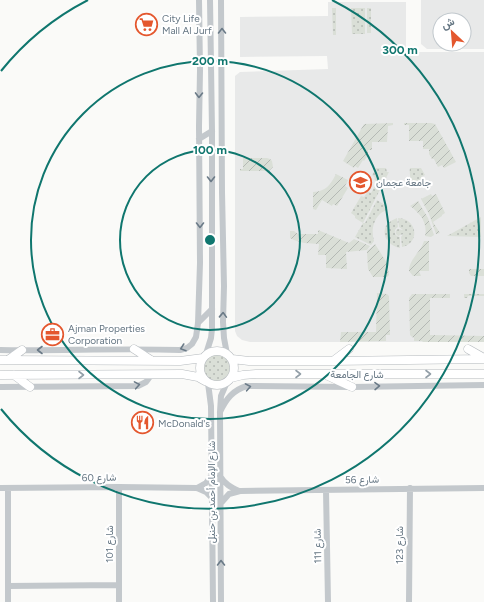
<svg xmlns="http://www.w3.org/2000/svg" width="484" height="602" viewBox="0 0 484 602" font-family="Figtree,Vazirmatn,sans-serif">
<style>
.built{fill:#e8e9e9;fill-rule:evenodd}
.grass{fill:url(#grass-dots)}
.garden{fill:url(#garden-furrows)}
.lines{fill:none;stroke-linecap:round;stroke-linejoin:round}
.major-casing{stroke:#b5babe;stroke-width:9}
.minor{stroke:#c3c8cc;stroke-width:6}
.major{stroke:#fff;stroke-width:8}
.oneway{stroke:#6a7a87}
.oneway2{stroke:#939fa8}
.ring{fill:none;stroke:#0f766e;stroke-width:2}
.labels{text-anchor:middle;stroke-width:4;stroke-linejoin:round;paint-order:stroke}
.poi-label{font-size:10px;fill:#657683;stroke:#fff;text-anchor:start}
.street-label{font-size:10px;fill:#657683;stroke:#fff}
.centre{fill:#0f766e;stroke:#fff;stroke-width:2}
.ring-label{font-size:12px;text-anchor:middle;font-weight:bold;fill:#0f766e;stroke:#fff;stroke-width:4;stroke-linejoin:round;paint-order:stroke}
</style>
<defs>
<pattern id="grass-dots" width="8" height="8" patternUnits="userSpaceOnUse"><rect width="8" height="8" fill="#dadfd7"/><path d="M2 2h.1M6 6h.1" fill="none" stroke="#b4b9b4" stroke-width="1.8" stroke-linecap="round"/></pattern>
<pattern id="garden-furrows" width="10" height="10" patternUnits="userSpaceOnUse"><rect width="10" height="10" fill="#dadfd7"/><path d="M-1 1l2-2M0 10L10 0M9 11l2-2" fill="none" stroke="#b4b9b4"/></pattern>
</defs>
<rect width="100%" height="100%" fill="#fafaf8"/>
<path class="built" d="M421 0H484V49H427L421 44ZM440 20H464V44H440Z
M328 2H406V52H484V342H250L242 340 237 336 235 331V76L240 72 328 69 327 56 240 57V17L328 16Z"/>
<path class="grass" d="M332 8H336V35H333Z
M351 8H365V34H352Z
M367 8H371V33H367Z
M376 168H386L387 172H389L363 223H365L377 200 388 207C387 210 384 211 381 213 373 220 371 231 374 241L371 245 355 237 363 223 355 218V216L351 213 361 196 364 197 368 191 371 193 377 182 374 179 375 178 372 175Z
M410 168H421L425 175 421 177 422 179 416 184 414 182 413 184 410 181C411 177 409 173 410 168Z
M481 217V237L447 236Z
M397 218 398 227C393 230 394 236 400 237V248C390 246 381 237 386 226 388 222 393 220 397 218Z
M398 218C418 219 420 243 402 247L401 237 403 234 398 236 396 234C395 231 396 230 398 229L403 230 399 227Z
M464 294H484V296H468L467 298H464Z
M202 368a15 15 0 1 1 30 0a15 15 0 1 1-30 0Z"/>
<path class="garden" d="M393 123V125L388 126 387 142H372V150H368V155L364 161 363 160 358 168 355 166 354 168 343 161 364 124Z
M404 123H431L435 124 456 162 444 168 442 165 438 167 434 159H432L429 154V149H423V141H409V125H404Z
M243 158H267L270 159 272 161 273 167 269 171H240V169H243Z
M336 174 348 180 345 186 348 188 337 206 333 204 332 206 322 200 316 210 313 209V192C327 191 330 185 336 174Z
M431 194 432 196 436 194 445 213 442 215V216L433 222 440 233 436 234 429 214 421 199Z
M418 201 428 218 434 235 431 237 425 236C428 223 420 213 410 206Z
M318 230 349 243 354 239 370 246 367 250 346 252 347 269 326 268V255H318L319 244C308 243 301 244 290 238V231H294L298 234H318Z
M424 241H429V271H419L421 276H413L409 271C409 259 421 252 424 241Z
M375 244 387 263 389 275 387 277H373L368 269 367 251Z
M469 269H484V276H471L469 273Z
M377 293 387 294 389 296 390 335H386V341L340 342 341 332H376Z
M412 294H450V298H430V335L484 336V342H423L422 341H414V338L412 337 410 335 409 298Z"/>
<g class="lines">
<defs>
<path id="major" d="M134 349 151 360
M468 349 484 358
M200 368a17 17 0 1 1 34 0a17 17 0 1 1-34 0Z
M232 359 249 361H333L484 359
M0 360 180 361 203 358
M8 360 22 350
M333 361 349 349
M0 375 182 374 198 377 205 381
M14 375 30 387
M328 376 352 387
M231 378 243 375 256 374H484"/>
</defs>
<use href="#major" class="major-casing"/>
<path class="minor" d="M221 0 222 192 224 286 223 322 224 338 227 354
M199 139 212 131
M198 323 212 309
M0 350C60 351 120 348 180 350L187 348 192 344 196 337 198 323 200 263 199 126 200 70 199 0
M206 354 211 338 212 329V131L210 0
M208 383 211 406 213 602
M0 387 138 386 146 382 152 374
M220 412C226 399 233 390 247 386L352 387 484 385
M220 476C225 484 230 487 239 491
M119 487V602
M0 488 119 487 197 488 206 492 212 498
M8 488V602
M197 488 206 483 212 475
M326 490 328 602
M221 503 229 494 240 491 484 488
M8 586 119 585
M221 602 220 412 221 396 227 382
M409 602 410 488"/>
<use href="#major" class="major"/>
</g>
<defs><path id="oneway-chevron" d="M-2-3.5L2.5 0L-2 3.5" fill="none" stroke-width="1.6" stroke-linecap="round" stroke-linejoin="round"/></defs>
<g class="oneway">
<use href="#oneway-chevron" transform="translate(222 31) rotate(-90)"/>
<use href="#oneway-chevron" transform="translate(199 95) rotate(91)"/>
<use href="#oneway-chevron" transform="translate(211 179) rotate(90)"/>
<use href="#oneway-chevron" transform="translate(200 225) rotate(90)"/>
<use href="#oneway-chevron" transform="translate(223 315) rotate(-88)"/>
<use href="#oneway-chevron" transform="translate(183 348) rotate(161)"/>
<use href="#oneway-chevron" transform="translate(40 350) rotate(180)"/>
<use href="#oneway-chevron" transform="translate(137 385) rotate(-10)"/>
<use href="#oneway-chevron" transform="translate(377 386) rotate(-1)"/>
<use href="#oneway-chevron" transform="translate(248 387) rotate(-10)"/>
<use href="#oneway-chevron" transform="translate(221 563) rotate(-90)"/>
</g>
<g class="oneway2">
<use href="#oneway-chevron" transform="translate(298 374)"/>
<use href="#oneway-chevron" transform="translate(428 374)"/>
<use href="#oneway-chevron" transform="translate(81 375)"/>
</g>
<g class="ring">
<circle cx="210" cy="240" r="90"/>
<circle cx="210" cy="240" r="179"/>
<path d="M1 71A269 269 0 0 1 88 0M332 0A269 269 0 1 1 1 409"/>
</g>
<defs>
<symbol id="supermarket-ring" viewBox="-11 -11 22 22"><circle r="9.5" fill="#fff" stroke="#e4572e" stroke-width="1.5"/><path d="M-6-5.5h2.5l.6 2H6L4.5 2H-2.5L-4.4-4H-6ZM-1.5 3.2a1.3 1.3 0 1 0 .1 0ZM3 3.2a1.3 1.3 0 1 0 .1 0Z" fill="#e4572e"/></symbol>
<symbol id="university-ring" viewBox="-11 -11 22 22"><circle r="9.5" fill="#fff" stroke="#e4572e" stroke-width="1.5"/><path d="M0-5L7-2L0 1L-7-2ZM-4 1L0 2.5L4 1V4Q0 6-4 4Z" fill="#e4572e"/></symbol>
<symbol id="office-ring" viewBox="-11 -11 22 22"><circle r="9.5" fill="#fff" stroke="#e4572e" stroke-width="1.5"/><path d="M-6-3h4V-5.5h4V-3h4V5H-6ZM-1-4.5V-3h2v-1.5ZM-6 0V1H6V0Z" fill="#e4572e"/></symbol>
<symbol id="restaurant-ring" viewBox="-11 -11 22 22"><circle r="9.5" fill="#fff" stroke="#e4572e" stroke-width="1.5"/><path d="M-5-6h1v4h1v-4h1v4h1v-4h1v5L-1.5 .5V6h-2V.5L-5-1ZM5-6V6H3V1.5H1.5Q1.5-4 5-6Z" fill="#e4572e"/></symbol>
</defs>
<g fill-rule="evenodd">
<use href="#supermarket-ring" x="134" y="12" width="25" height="25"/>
<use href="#university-ring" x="348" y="170" width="25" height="25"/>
<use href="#office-ring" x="40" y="322" width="25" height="25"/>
<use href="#restaurant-ring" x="130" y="410" width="25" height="25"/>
</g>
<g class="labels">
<g class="poi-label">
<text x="162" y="22">City Life<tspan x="162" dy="12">Mall Al Jurf</tspan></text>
<text x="376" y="186">جامعة عجمان</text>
<text x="68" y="332">Ajman Properties<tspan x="68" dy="12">Corporation</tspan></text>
<text x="158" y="427">McDonald's</text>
</g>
<g class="street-label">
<text x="357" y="378">شارع الجامعة</text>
<text transform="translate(99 477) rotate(-1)" y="4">شارع 60</text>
<text transform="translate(362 479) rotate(-1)" y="4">شارع 56</text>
<text transform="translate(211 492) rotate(-90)" y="4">شارع الإمام أحمد بن حنبل</text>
<text transform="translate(109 544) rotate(-90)" y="4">شارع 101</text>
<text transform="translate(399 545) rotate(-90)" y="4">شارع 123</text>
<text transform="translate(317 546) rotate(-91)" y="4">شارع 111</text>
</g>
</g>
<circle cx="210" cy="240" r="6" class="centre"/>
<g class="ring-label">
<text x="400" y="54">300 m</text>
<text x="210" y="65">200 m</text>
<text x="210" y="154">100 m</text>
</g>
<g transform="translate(452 32) rotate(334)"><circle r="19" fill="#ffffff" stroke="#c1c8cd"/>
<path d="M0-3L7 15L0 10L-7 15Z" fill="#e4572e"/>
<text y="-6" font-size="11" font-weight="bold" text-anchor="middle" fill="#657683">ش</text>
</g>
</svg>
